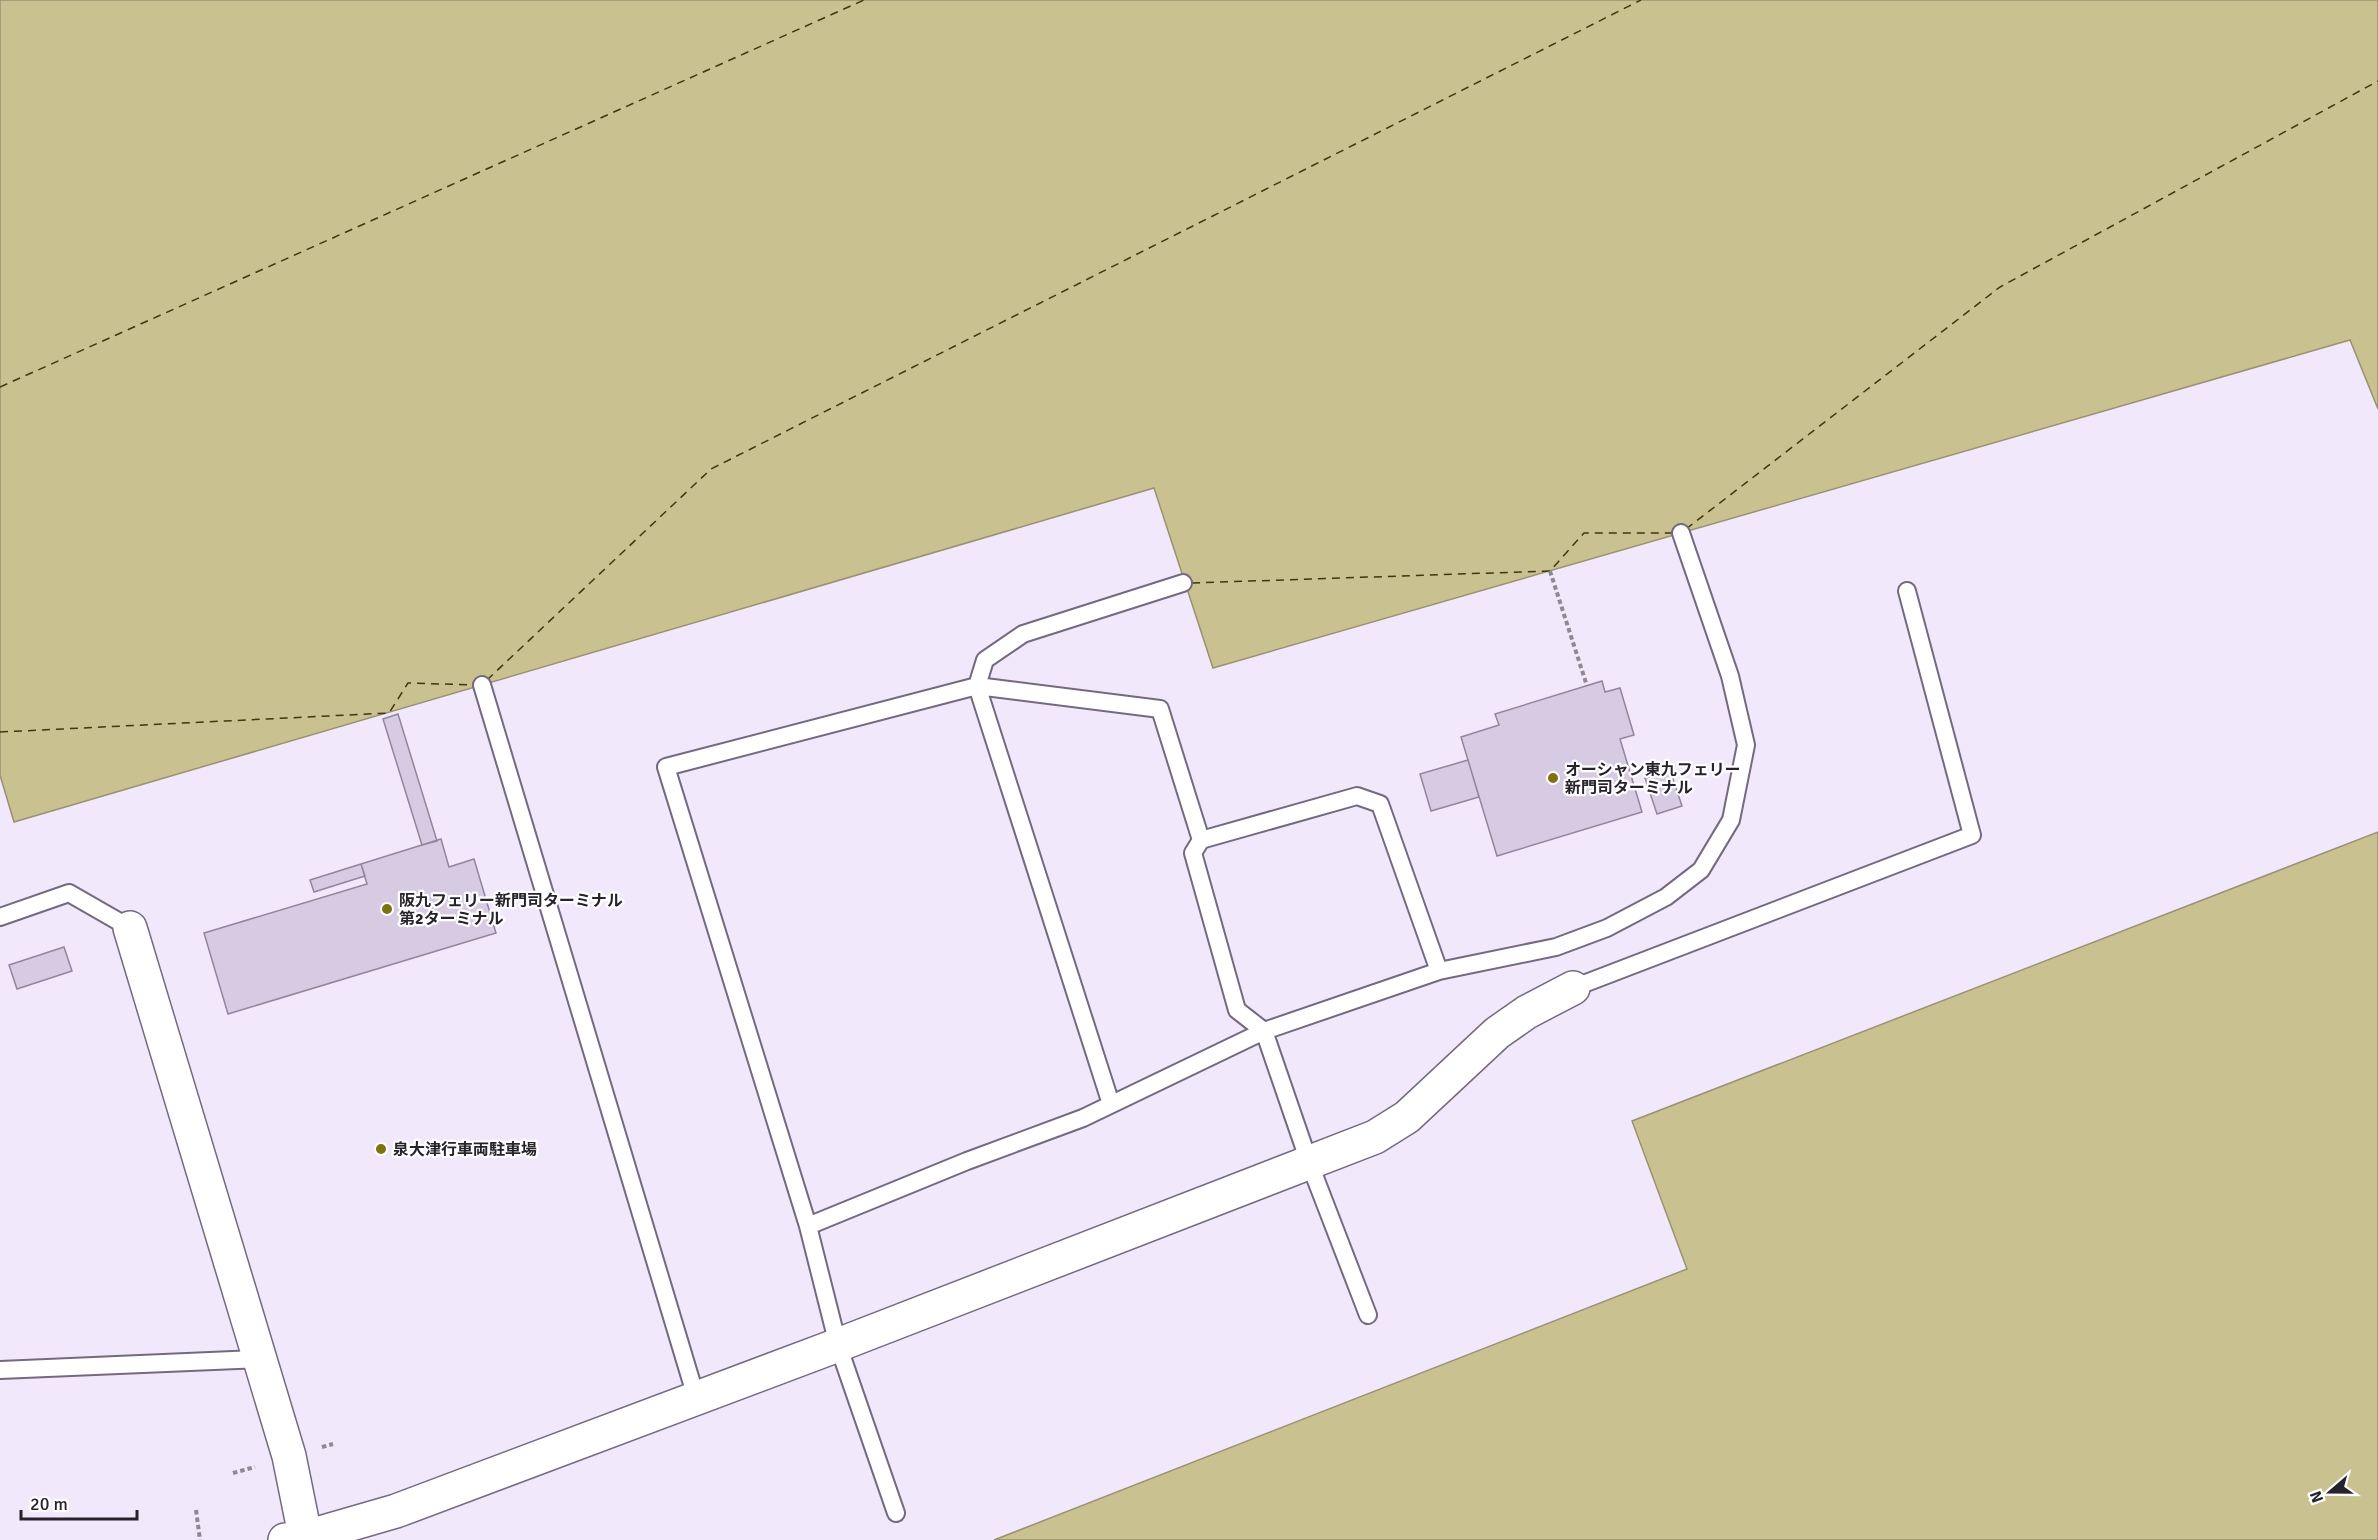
<svg xmlns="http://www.w3.org/2000/svg" width="2378" height="1540" viewBox="0 0 2378 1540" font-family="Signika,'Noto Sans JP',sans-serif">
<style>
.built{fill:#f2e8fb}
.water{fill:#cac190;stroke:#999272;stroke-width:1.5}
.lines{fill:none;stroke-linecap:round;stroke-linejoin:round}
.ferry{stroke:#3e370f;stroke-width:1.5;stroke-dasharray:8 6;stroke-linecap:butt}
.building{fill:#d7cae3;stroke:#92869c;stroke-width:1.5}
.service-casing{stroke:#75697f;stroke-width:20}
.tertiary-casing{stroke:#75697f;stroke-width:36}
.path{stroke:#8d8892;stroke-width:4;stroke-dasharray:4.5 3;stroke-linecap:butt}
.service{stroke:#fff;stroke-width:16}
.tertiary{stroke:#fff;stroke-width:33}
.poi-dot{fill:#807010;stroke:#fff;stroke-width:2}
.labels{text-anchor:middle;stroke-width:4.5;stroke-linejoin:round;paint-order:stroke}
.poi-label{font-size:16px;font-weight:bold;fill:#27232c;stroke:#fff;text-anchor:start}
</style>
<rect width="100%" height="100%" fill="#f9f4fe"/>
<path class="built" d="M2351 340 2378 409V832L1632 1121 1687 1269 994 1540H0V775L14 822 1154 488 1214 668Z"/>
<path class="water" d="M0 0H2378V409L2350 340 1213 668 1154 488 14 822 0 775Z
M2378 832V1540H994L1687 1269 1632 1121Z"/>
<g class="lines">
<path class="ferry" d="M0 387 864 0
M1686 529 2000 287 2378 81
M1192 583 1550 571 1584 533H1674
M487 680 711 469 1641 0
M0 732 389 713 408 683 476 685"/>
</g>
<path class="building" d="M1602 681 1605 692 1620 688 1634 735 1620 739 1642 812 1497 856 1461 737 1499 725 1495 714Z
M398 714 437 841 422 845 383 719Z
M1468 760 1479 797 1431 811 1420 774Z
M1670 770 1682 806 1657 814 1645 778Z
M441 839 449 867 474 859 496 933 228 1014 204 933 367 884 361 864Z
M361 864 365 876 314 892 310 880Z
M64 947 72 971 17 989 9 965Z"/>
<g class="lines">
<defs>
<path id="service" d="M482 685 696 1397
M0 917 69 893 130 928
M1573 988 1972 835 1907 591
M1111 1104 977 686 1160 709 1201 840
M808 1226 967 1161 1083 1118 1264 1031 1439 971 1556 947 1607 928 1666 897 1701 870 1731 820 1746 745 1730 676 1681 533
M1368 1315 1309 1162 1264 1031 1237 1010 1193 853 1201 840 1357 796 1380 804 1439 971
M0 1370 259 1359
M896 1513 838 1345 808 1226 666 767 977 686 985 660 1023 634 1183 583"/>
<path id="tertiary" d="M130 928 289 1456 306 1540
M285 1540 306 1537 396 1511 838 1345 1375 1137 1407 1117 1497 1033 1527 1012 1573 988"/>
</defs>
<use href="#service" class="service-casing"/>
<use href="#tertiary" class="tertiary-casing"/>
<path class="path" d="M1550 571 1587 686
M322 1447 333 1444
M233 1473 255 1467
M196 1510 200 1540"/>
<use href="#service" class="service"/>
<use href="#tertiary" class="tertiary"/>
</g>
<g class="poi-dot">
<circle cx="1553" cy="778" r="6"/>
<circle cx="387" cy="909" r="6"/>
<circle cx="381" cy="1149" r="6"/>
</g>
<g class="labels">
<g class="poi-label">
<text x="1565" y="775">オーシャン東九フェリー<tspan x="1565" dy="18">新門司ターミナル</tspan></text>
<text x="399" y="906">阪九フェリー新門司ターミナル<tspan x="399" dy="18">第2ターミナル</tspan></text>
<text x="393" y="1155">泉大津行車両駐車場</text>
</g>
</g>
<g transform="translate(2330 1492) rotate(250)" stroke="#ffffff" stroke-width="4.5" paint-order="stroke">
<path d="M0-4.5L10 22L0 15L-10 22Z" fill="#27232c"/>
<text y="-9" font-size="16" font-weight="bold" text-anchor="middle" fill="#27232c">N</text>
</g>
<path d="M21 1510v9h116v-9" fill="none" stroke="#27232c" stroke-width="3"/>
<text x="30" y="1510" font-size="18" fill="#27232c" stroke="#ffffff" stroke-width="4.5" paint-order="stroke">20 m</text>
</svg>
